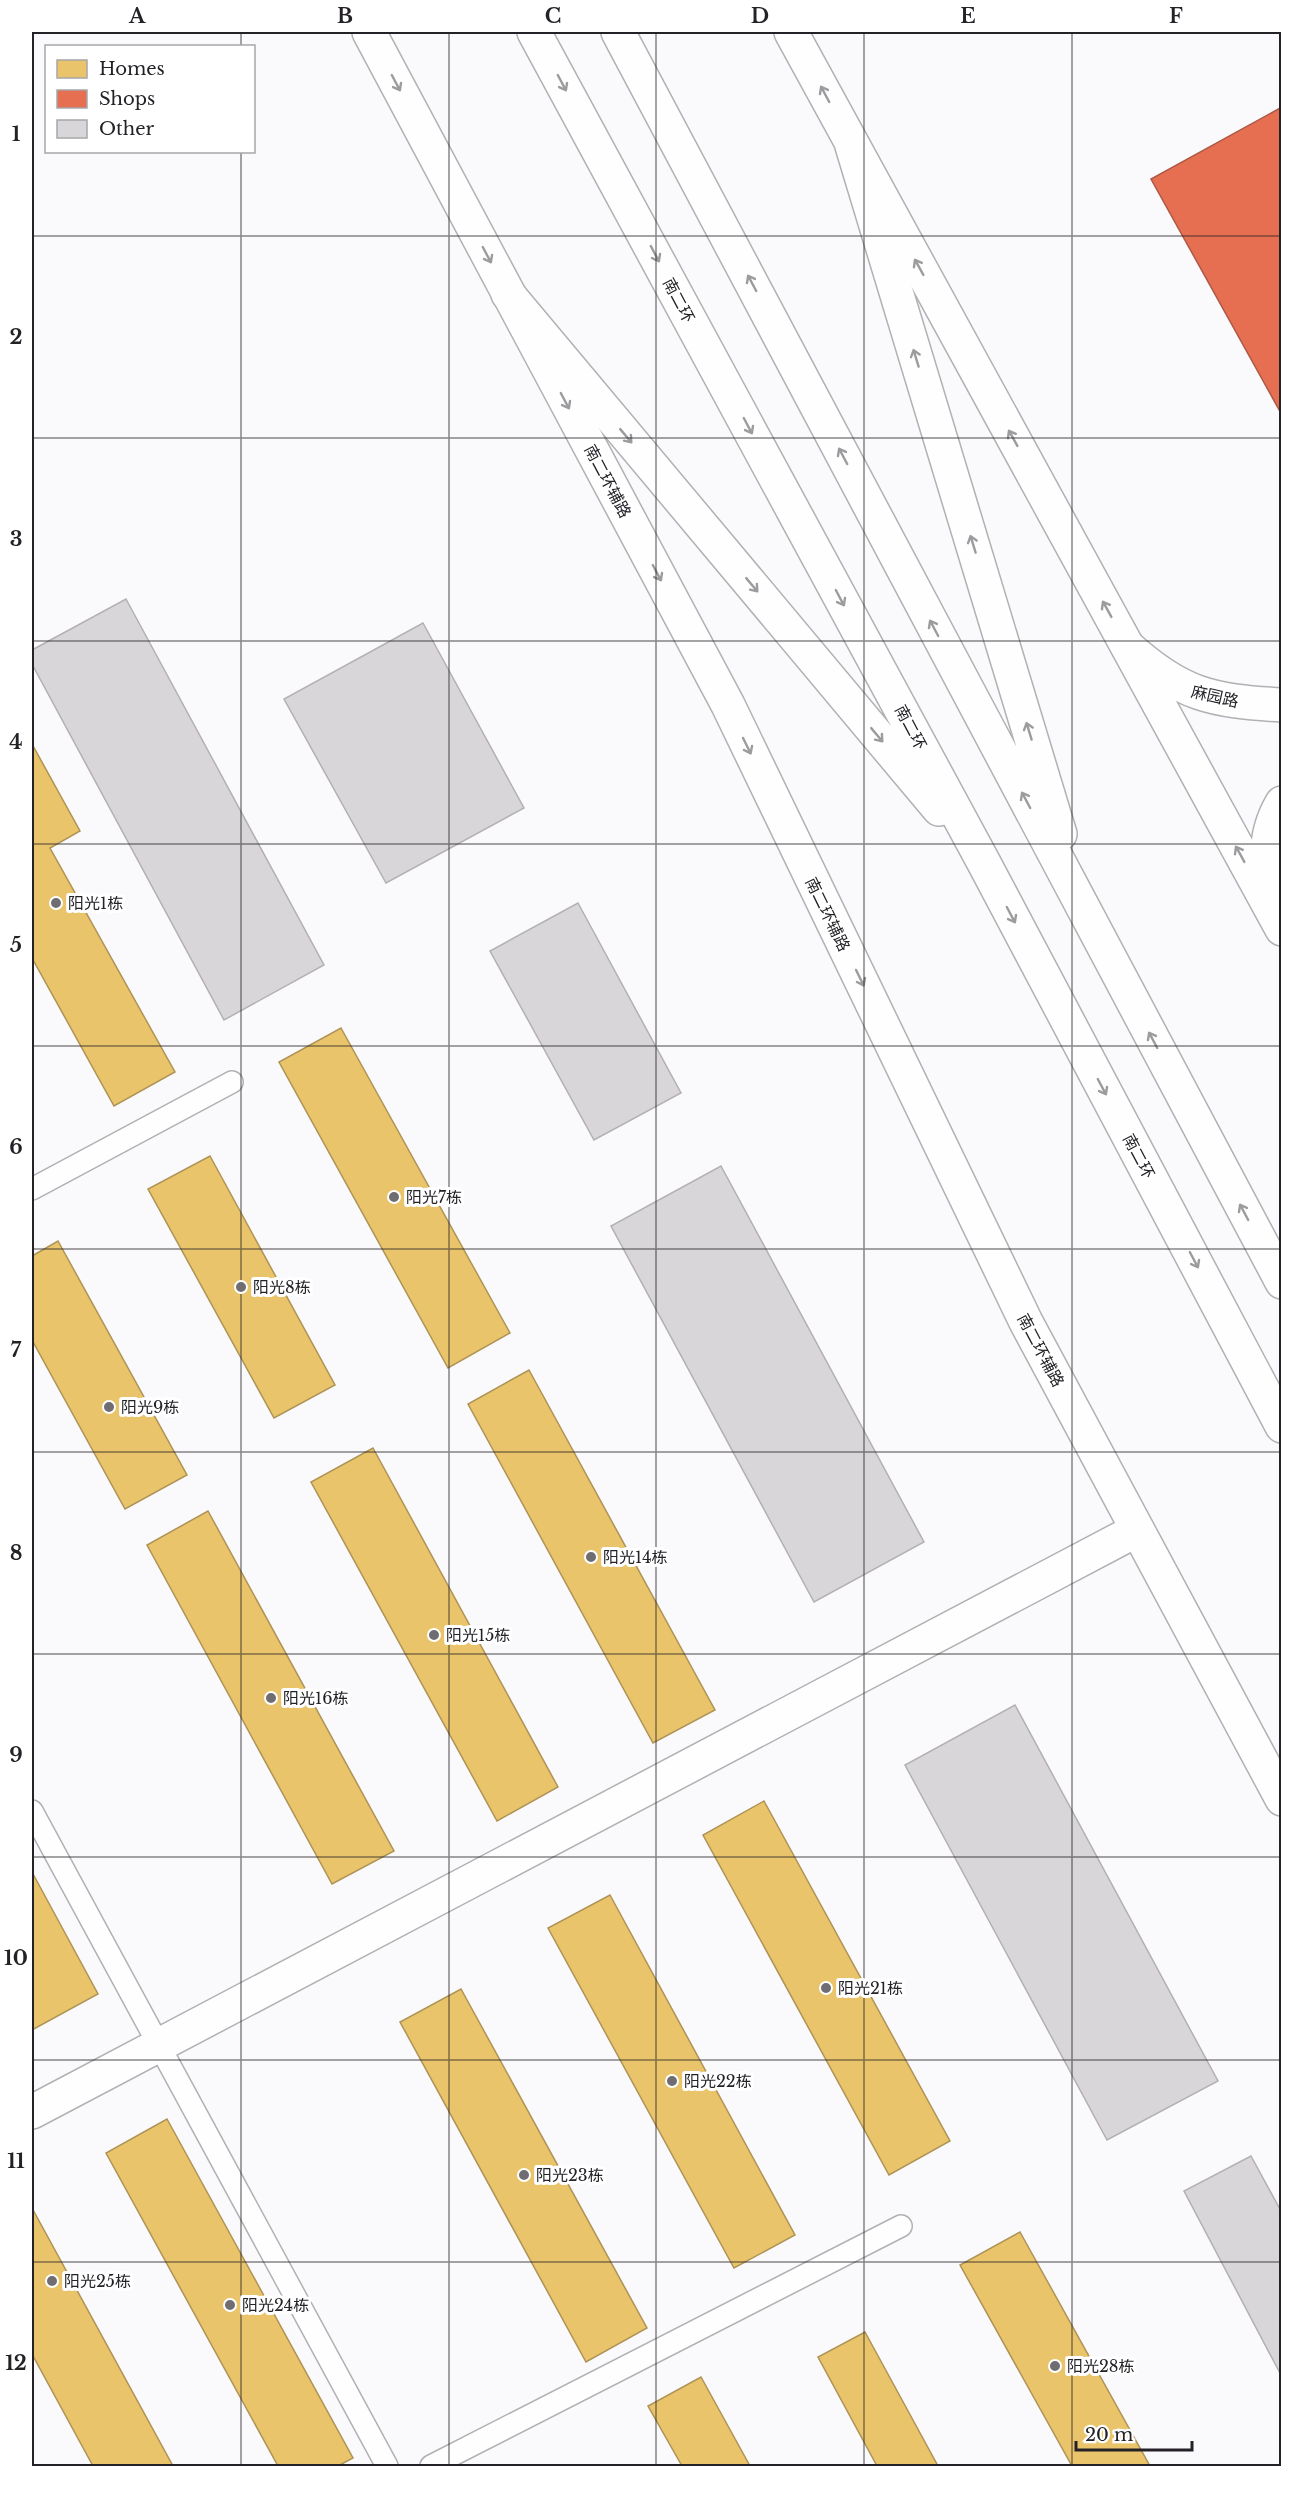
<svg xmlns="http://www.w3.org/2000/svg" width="1313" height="2498" viewBox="0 0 1313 2498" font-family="'Libre Baskerville','Noto Sans SC',serif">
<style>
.homes{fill:#e9c46a;stroke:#ae9356;stroke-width:1.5}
.shops{fill:#e76f51;stroke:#ac5844;stroke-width:1.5}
.building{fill:#d9d6d9;stroke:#b3b0b2;stroke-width:1.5}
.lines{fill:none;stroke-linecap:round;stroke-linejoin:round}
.lane-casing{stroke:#b1b0b3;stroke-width:24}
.street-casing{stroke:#b1b0b3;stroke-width:36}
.secondary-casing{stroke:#b1b0b3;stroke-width:36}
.primary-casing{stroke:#b1b0b3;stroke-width:36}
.highway-casing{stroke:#b1b0b3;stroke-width:36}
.lane{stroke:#fefeff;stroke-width:21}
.street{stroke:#fefeff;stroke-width:33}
.secondary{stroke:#fefeff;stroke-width:33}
.primary{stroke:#fefeff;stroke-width:33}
.highway{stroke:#fefeff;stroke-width:33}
.oneway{stroke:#9c9b9e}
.grid{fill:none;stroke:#242227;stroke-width:1.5;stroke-opacity:0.55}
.poi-dot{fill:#6f6d72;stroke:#fff;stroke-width:2}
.labels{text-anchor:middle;stroke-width:6;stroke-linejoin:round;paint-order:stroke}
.street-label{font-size:16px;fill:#242227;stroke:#fff}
.poi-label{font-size:16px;fill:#242227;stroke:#fff;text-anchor:start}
.neatline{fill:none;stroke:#242227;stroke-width:2}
.grid-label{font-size:20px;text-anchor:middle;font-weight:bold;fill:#242227}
</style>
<rect width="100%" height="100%" fill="#faf9fc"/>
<path class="homes" d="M32 744 80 831 50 848 175 1072 114 1106 32 958Z
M341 1028 510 1333 448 1368 279 1062Z
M210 1156 335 1385 274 1418 148 1189Z
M58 1241 187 1475 125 1509 32 1340V1256Z
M529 1370 715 1710 653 1743 468 1404Z
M373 1448 558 1787 497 1821 311 1482Z
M208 1511 394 1851 332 1884 147 1545Z
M764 1801 950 2141 889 2175 703 1835Z
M32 1872 98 1994 32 2030Z
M610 1895 795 2235 734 2268 548 1928Z
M461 1989 647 2328 586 2362 400 2022Z
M167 2119 353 2458 338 2466H278L106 2153Z
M32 2208 173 2466H93L32 2354Z
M1020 2232 1150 2466H1072L960 2265Z
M865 2332 938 2466H877L818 2357Z
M701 2377 750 2466H682L648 2406Z"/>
<path class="shops" d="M1282 107V415L1151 179Z"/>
<path class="building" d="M126 599 324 965 224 1020 32 664V650Z
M423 623 524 808 386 883 284 699Z
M578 903 681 1093 594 1140 490 951Z
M721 1166 924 1542 814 1602 611 1226Z
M1015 1705 1218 2081 1107 2140 905 1765Z
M1251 2156 1282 2213V2377L1184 2191Z"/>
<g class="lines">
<defs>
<path id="lane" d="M32 1189 232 1082
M32 1811 387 2466
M431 2466 901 2226"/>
<path id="street" d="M32 2112 1137 1530"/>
<path id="secondary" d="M1128 647C1181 695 1212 701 1282 705
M1275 910C1266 874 1261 838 1282 803"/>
<path id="primary" d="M369 32 728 705 1026 1322 1282 1799
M791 32 1282 929"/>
<path id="highway" d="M534 32 984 863 1282 1426
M618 32 1282 1282
M852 146 1060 834
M508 294 939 809"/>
</defs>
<use href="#lane" class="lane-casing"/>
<use href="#street" class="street-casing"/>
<use href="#secondary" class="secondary-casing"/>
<use href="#primary" class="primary-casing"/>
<use href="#highway" class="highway-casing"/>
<use href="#lane" class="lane"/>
<use href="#street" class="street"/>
<use href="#secondary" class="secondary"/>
<use href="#primary" class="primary"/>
<use href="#highway" class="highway"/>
</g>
<defs><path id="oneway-shaft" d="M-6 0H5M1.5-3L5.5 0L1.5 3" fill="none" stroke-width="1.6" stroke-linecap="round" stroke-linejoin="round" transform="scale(1.5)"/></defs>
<g class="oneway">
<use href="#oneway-shaft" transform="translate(396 83) rotate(62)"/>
<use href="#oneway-shaft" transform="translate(562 83) rotate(62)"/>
<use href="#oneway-shaft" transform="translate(825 94) rotate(-118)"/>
<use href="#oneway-shaft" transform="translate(655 254) rotate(62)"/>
<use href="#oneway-shaft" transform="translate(487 255) rotate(62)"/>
<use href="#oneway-shaft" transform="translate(919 267) rotate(-119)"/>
<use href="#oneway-shaft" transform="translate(752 283) rotate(-118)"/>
<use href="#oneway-shaft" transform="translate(916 358) rotate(-107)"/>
<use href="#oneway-shaft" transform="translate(565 401) rotate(62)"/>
<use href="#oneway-shaft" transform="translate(748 426) rotate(62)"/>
<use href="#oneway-shaft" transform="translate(626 436) rotate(50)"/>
<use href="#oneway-shaft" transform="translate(1013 438) rotate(-119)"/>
<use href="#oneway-shaft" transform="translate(843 456) rotate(-118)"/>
<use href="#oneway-shaft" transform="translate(973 544) rotate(-107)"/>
<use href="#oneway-shaft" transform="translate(657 573) rotate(62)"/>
<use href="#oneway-shaft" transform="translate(752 585) rotate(50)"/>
<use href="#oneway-shaft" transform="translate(840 598) rotate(62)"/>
<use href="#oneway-shaft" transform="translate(1107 609) rotate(-119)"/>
<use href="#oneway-shaft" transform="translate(934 628) rotate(-118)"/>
<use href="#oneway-shaft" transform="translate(1029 731) rotate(-107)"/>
<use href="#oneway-shaft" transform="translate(877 735) rotate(50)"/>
<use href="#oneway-shaft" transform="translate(747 746) rotate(64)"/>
<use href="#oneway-shaft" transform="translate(1026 800) rotate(-118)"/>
<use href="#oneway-shaft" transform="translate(1240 854) rotate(-119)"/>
<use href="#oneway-shaft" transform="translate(1011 915) rotate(62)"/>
<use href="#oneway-shaft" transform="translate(860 978) rotate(64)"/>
<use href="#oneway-shaft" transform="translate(1153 1040) rotate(-118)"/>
<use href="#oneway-shaft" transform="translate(1102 1087) rotate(62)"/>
<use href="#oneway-shaft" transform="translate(1244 1212) rotate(-118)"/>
<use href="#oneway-shaft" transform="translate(1194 1260) rotate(62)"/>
</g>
<path class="grid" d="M241 32V46M449 32V2466M656 32V2466M864 32V2466M1072 32V2466M241 152V2466M32 236H1282M32 438H1282M32 641H1282M32 844H1282M32 1046H1282M32 1249H1282M32 1452H1282M32 1654H1282M32 1857H1282M32 2060H1282M32 2262H1282"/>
<g class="poi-dot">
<circle cx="56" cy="903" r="6"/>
<circle cx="394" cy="1197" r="6"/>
<circle cx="241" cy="1287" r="6"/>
<circle cx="109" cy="1407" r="6"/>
<circle cx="591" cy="1557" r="6"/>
<circle cx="434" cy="1635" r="6"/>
<circle cx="271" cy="1698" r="6"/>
<circle cx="826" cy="1988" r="6"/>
<circle cx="672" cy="2081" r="6"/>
<circle cx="524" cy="2175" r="6"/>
<circle cx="52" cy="2281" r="6"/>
<circle cx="230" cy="2305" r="6"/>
<circle cx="1055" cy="2366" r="6"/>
</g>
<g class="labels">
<g class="street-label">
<text transform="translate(679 300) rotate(62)" y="6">南二环</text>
<text transform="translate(608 481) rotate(62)" y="6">南二环辅路</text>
<text transform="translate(1215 696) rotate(13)" y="6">麻园路</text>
<text transform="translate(911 727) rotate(62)" y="6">南二环</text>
<text transform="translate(828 914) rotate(64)" y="6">南二环辅路</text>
<text transform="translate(1139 1156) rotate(62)" y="6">南二环</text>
<text transform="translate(1041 1350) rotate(62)" y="6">南二环辅路</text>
</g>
<g class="poi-label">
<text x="68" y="909">阳光1栋</text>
<text x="406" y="1203">阳光7栋</text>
<text x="253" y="1293">阳光8栋</text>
<text x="121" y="1413">阳光9栋</text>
<text x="603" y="1563">阳光14栋</text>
<text x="446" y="1641">阳光15栋</text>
<text x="283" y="1704">阳光16栋</text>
<text x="838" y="1994">阳光21栋</text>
<text x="684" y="2087">阳光22栋</text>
<text x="536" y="2181">阳光23栋</text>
<text x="64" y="2287">阳光25栋</text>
<text x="242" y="2311">阳光24栋</text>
<text x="1067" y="2372">阳光28栋</text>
</g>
</g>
<rect width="1313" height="2498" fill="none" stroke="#ffffff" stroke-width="66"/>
<rect x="45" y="45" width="210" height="108" fill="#ffffff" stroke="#a7a7a9" stroke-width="1.5"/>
<rect x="57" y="60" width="30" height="18" fill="#e9c46a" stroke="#a7a7a9" stroke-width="1.5"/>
<text x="99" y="75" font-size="18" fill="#242227">Homes</text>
<rect x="57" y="90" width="30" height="18" fill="#e76f51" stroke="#a7a7a9" stroke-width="1.5"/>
<text x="99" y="105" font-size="18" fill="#242227">Shops</text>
<rect x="57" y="120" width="30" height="18" fill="#d9d6d9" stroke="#a7a7a9" stroke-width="1.5"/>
<text x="99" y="135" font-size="18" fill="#242227">Other</text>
<path d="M1076 2441v9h116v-9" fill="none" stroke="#242227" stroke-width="3"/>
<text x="1085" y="2441" font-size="18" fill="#242227" stroke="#ffffff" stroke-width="4.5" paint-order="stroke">20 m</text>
<rect x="33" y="33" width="1247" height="2432" class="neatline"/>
<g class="grid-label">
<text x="137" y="23">A</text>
<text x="345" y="23">B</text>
<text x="553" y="23">C</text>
<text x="760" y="23">D</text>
<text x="968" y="23">E</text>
<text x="1176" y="23">F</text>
<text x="16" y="141">1</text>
<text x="16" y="344">2</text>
<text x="16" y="546">3</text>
<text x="16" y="749">4</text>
<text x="16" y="952">5</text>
<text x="16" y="1154">6</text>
<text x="16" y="1357">7</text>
<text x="16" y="1560">8</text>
<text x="16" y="1762">9</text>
<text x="16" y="1965">10</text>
<text x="16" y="2168">11</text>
<text x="16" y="2370">12</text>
</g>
</svg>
